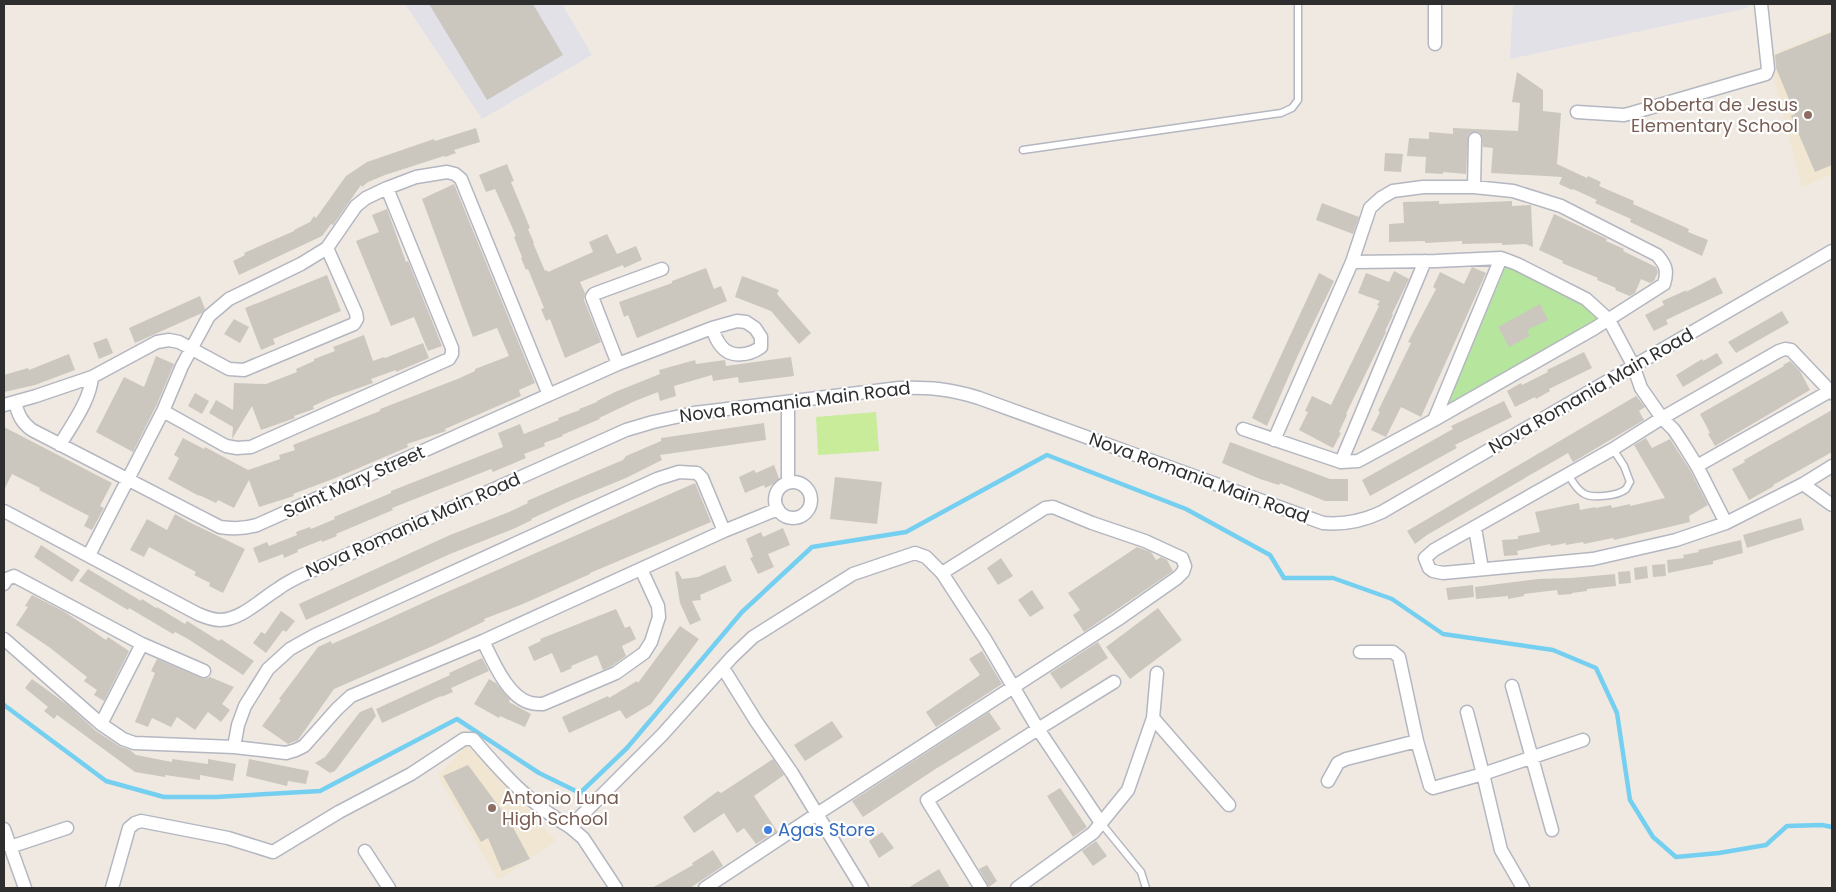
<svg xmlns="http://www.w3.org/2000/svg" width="1836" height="892" viewBox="0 0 1836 892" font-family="Poppins,sans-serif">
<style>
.industrial{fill:#e3e1e8}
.education{fill:#f0e6d1}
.green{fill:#b6e59e}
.pitch{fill:#c9ec9a}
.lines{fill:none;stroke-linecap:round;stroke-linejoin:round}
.stream{stroke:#75cff0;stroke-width:4.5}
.building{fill:#cbc7bf}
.lane-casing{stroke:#b4b7c1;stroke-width:9}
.street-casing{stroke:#b4b7c1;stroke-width:15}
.lane{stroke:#fff;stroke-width:6}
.street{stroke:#fff;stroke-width:12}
.education-dot{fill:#8d6e63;stroke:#fff;stroke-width:2}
.shop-dot{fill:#3f7fe0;stroke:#fff;stroke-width:2}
.labels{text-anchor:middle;stroke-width:4.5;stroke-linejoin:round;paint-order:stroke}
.education-label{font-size:18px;fill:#785e54;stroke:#fff;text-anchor:end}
.street-label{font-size:18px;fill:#2e2e2e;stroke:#fff}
.shop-label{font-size:18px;fill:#366cbe;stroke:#fff;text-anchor:start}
</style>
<rect width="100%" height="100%" fill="#efe9e1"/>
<path class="industrial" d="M405 4H562L592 55 482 119Z
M1513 4H1749L1748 8 1510 59Z"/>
<path class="education" d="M1832 30V174L1802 187 1768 56Z
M470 741 556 841 498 880 438 776Z"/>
<path class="green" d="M1506 265 1590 304 1603 316 1448 404Z"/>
<path class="pitch" d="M876 412 879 451 818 455 816 417Z"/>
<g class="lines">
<path class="stream" d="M4 705 106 781 164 797H216L320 791 457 719 539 773 580 793 627 748 742 612 812 547 906 532 1047 455 1186 509 1270 555 1284 578H1333L1392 599 1443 634 1553 650 1596 668 1617 713 1630 800 1653 837 1676 857 1719 853 1766 845 1787 826 1822 825 1832 827"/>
</g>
<path class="building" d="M429 4H533L563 55 487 100Z
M1832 32V165L1815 172 1791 116 1795 114 1776 68 1775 55Z
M1517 72 1543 90V111L1561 113 1557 164 1587 178 1588 176 1601 182 1599 186 1634 201 1633 204 1689 229 1688 232 1708 240 1702 256 1630 222 1631 219 1595 203 1597 200 1573 189 1572 190 1559 184 1562 177 1491 173 1493 148 1483 147 1482 136 1479 132H1472L1468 135 1466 174 1443 172V174L1425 173 1426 157 1407 156 1409 138 1429 139V132L1453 134V128L1518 131 1520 103 1512 102Z
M476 128 480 142 454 150 456 153 445 157 444 156 385 175 368 182 362 187 361 185 333 225 331 224 322 236 239 275 233 261 245 255 244 253 294 231V230L310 222 314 216 316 218 346 176 367 162 434 139 435 141Z
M1385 153 1403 154 1401 172 1384 171Z
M507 164 514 181 511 182 530 228 528 229 534 243H533L545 271 547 270 548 272 593 252 589 242 607 234 617 254 636 246 642 260 624 268 623 265 580 282 585 293 584 300 601 342 565 358 550 319 546 321 541 309 544 308 528 269 526 270 521 258 522 257 514 237 516 236 495 189 486 192 479 175Z
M454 184 535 383 519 390 521 396 445 429 446 431 407 444 408 447 333 479 293 494 294 496 259 507 249 480 234 508 218 500 216 503 199 495V496L168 479 179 458 174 455 183 438 204 449 205 447 248 470 280 459 279 455 295 450 293 445 380 411V409L460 378 475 371V369L509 356 497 328 473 337 422 199Z
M1439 201V204L1512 201V206L1531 205 1533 247 1525 244 1502 245V243L1462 244V241L1425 243V241L1389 242V224L1404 223 1403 202Z
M1322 203 1359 217 1353 234 1316 220Z
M387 209 406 262 408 261 442 346 428 351 414 317 391 326 356 241 379 232 372 215Z
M1554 214 1607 239 1606 241 1624 249 1623 251 1656 267 1658 272 1654 281 1650 283 1641 279 1635 293 1630 296 1615 290 1616 288 1597 280 1598 278 1562 263 1563 261 1539 250Z
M1472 267 1486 273 1421 417 1401 407 1386 437 1371 430 1380 412 1378 411 1411 343 1408 342 1436 289 1433 287 1440 272 1464 284Z
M706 268 714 289 721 286 727 301 637 338 628 315 624 317 619 302 672 283V281Z
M1394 271 1409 279 1392 314 1393 315 1385 331 1386 332 1346 414 1347 415 1339 432 1341 433 1333 448 1299 430 1308 412 1305 411 1312 396 1331 405 1379 306 1377 305 1380 301 1358 293 1366 273 1389 282Z
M1319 273 1334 281 1298 355 1267 426 1252 418Z
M327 275 341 311 273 339 275 344 261 350 245 308Z
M742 276 779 290 777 294 811 333 799 344 771 311 735 297Z
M1715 277 1723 293 1666 320 1668 324 1654 331 1645 315 1664 305 1662 301 1687 290 1686 292Z
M200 296 205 309 202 313 135 343 129 328Z
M1540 304 1548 320 1527 330 1530 336 1509 347 1498 327Z
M1782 311 1789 323 1736 353 1728 342Z
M234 319 249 327 240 343 224 334Z
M364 335 373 361 384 357 385 358 423 343 429 358 396 372V370L371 379 373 383 333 397 313 406 314 409 294 416 295 418 261 430 252 406 232 439 233 427 209 413 216 400 233 410 234 383 266 384 297 372 296 369 314 361V359L335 351 333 347Z
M107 338 113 353 99 359 93 343Z
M1584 352 1592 368 1549 389 1550 391 1536 399 1535 397 1515 407 1507 391 1521 383 1522 385 1548 372 1547 370Z
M1717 353 1723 363 1683 387 1676 375 1702 359 1703 361Z
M69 354 75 370 35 385 4 392V375L28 368 29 370Z
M156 356 174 364 157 404 133 452 96 432 124 377 144 387Z
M791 357 794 376 739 383 738 377 713 381 712 375 674 386 676 396 660 401 658 392 635 401 599 418 600 419 562 435 563 436 544 443 545 446 524 454 526 458 493 472 491 469 392 508 393 510 336 534 337 536 322 542V540L297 550 298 552 284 558 283 554 259 563 253 548 267 542 269 546 297 535 296 532 310 527 311 529 335 519 334 517 391 493V491L503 447 498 433 520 424 524 434 559 420 558 418 580 410 579 409 597 402V401L615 392 660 374 659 370 695 360 696 364 725 360 726 366Z
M1790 361 1800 371 1810 390 1715 446 1708 434 1710 433 1700 414 1784 366 1783 365Z
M195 393 209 401 202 414 188 406Z
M1636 396 1645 407 1639 411 1644 420 1573 462 1568 453 1427 535 1415 544 1407 531Z
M1504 401 1512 417 1455 445 1457 448 1370 496 1362 480 1453 429 1451 426Z
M1832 410V452L1773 485 1774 486 1749 500 1732 469 1745 462 1744 460Z
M764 423 766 440 660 455 662 460 626 478 570 501 531 519 532 520 513 529 450 554 306 620 299 604 450 535 509 512 528 503 527 501 566 484 623 460 626 456 661 441V438Z
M4 427 112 483 100 506 104 508 92 530 84 526 89 516 39 490 40 488 12 474 4 490Z
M1646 438 1652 448 1670 439 1690 470 1708 505 1689 516 1690 522 1614 540 1613 538 1584 544 1583 542 1566 545V543L1551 546 1550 544 1517 551 1518 555 1504 556 1502 540 1518 539V536L1540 532 1535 512 1579 503 1580 510 1595 507 1596 508 1611 505 1612 508 1630 504V506L1665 498 1634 445Z
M1230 442 1330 479H1348V501H1325L1280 483 1279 485 1260 479 1222 463Z
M774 465 780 481 765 488 764 485 745 493 739 477 754 470 756 473Z
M835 477 882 482 877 524 830 519Z
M695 483 711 522 590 573V574L523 604 484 619 485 621 435 645 334 689 298 740 288 744 262 726 281 700 279 699 318 647 331 641 332 644 366 629 436 597Z
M175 514 189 522 245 549 223 593 209 586 210 583 194 575 196 572 149 547 144 557 130 550 147 519 167 530Z
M1801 518 1804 530 1747 548 1743 535Z
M783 528 790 545 768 554 774 567 758 574 750 558 753 557 746 539 761 532 763 537Z
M1741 540 1743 553 1713 561V564L1668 573 1667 560 1684 558 1683 555 1699 552 1698 550Z
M41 545 80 570 72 582 34 557Z
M1137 547 1151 552 1156 560 1161 557 1167 560 1173 571 1084 632 1073 615 1080 610 1068 593Z
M1001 558 1013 576 998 585 987 568Z
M1665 564 1666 576 1653 577 1652 565Z
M725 565 732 581 700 595 701 600 692 601 701 620 690 625 680 603 675 572 678 571 682 579 698 577Z
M1647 566 1648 578 1635 580 1634 568Z
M88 569 141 601 142 599 156 608 157 607 185 624 187 621 219 641 221 639 254 661 243 675 188 639 175 632 173 634 129 608 128 610 79 581Z
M1630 571 1631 583 1619 584 1618 572Z
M1615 574 1616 586 1587 589V591L1572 593V594L1558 595 1557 590 1524 594V596L1508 599V596L1476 599 1475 587 1538 579 1571 578Z
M1473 585 1474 597 1448 600 1446 588Z
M1032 590 1044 608 1030 617 1018 600Z
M32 595 65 612 106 640 108 637 129 651 104 701 94 695 97 690 84 681 87 677 49 647 16 625 28 607 25 606Z
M1158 608 1182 640 1130 679 1106 647Z
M616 609 625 628 630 626 636 639 622 646 626 656 612 666 603 670 597 655 571 666 572 668 561 673 552 653 534 661 528 647 541 641 540 639Z
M281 611 295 621 286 632 283 630 266 653 253 643 261 632 265 634Z
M680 626 699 639 651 704 626 719 620 710 569 733 562 717 608 696 609 698 637 681 638 683Z
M1098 642 1108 658 1061 689 1050 673Z
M982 651 1002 684 936 727 926 712 980 675 969 659Z
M482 658 489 671 451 688 453 692 441 697V696L382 723 376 709 450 675 449 673Z
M157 659 201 678 205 679 210 677 234 687 222 704 230 710 221 722 208 712 195 730 177 717 171 727 152 718 148 727 135 722 155 673 151 671Z
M32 679 69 706 96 731 119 746 130 750 136 755 172 762V759L208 764V759L236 764 233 781 200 775V780L165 775V777L135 772 57 715 54 719 44 711 48 707 25 688Z
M489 679 496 683 510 700 509 702 531 714 525 727 500 716 499 718 474 704Z
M372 707 376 716 335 771 330 773 315 763 325 757 360 712Z
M989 712 1001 729 937 768 863 817 852 801Z
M832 721 843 737 805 761 794 745Z
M249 759 309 771 306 784 288 781 287 786 246 776Z
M773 759 784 775 754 796 777 831 756 844 744 828 737 833 724 813 694 833 683 817 718 791 721 793Z
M468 765 509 820 530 859 502 871 488 838 481 842 443 776Z
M1060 788 1087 827 1073 837 1047 796Z
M882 832 894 848 879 858 869 841Z
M1096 841 1107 856 1093 866 1082 851Z
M713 850 723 866 690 888H652L693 865 692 863Z
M987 865 997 881 989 887 979 869Z
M939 869 950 888H908Z"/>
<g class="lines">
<defs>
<path id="lane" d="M1023 150 1281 113 1292 108 1298 100V4
M1568 474C1572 481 1576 489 1583 493 1591 499 1618 496 1626 489 1627 488 1629 483 1630 482L1624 466 1613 449
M1101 823 1141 872 1146 888"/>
<path id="street" d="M1435 44V4
M1577 112 1624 115 1632 113 1766 74 1768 69 1761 4
M1474 187 1475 139
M1352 262 1436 261 1501 258
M618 364 592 297 594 294 662 269
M1832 393 1791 350 1785 349 1779 351 1662 418 1613 449 1434 550 1425 558 1429 568 1433 571 1443 573 1593 559 1676 540 1726 523 1803 484 1832 466
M15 402C18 414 21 422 32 430L220 527C233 529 244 529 257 525L618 364 712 328 737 321 746 322 755 328 761 337V347C750 355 731 359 721 346 717 341 714 334 712 328
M4 405 36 396 92 377 157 342 169 340 179 342 229 369 244 370 354 324 357 319 356 313 327 248
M163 411 226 446 237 448 251 447 449 359 452 354V348L387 188
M1434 420 1501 258 1517 264 1586 299 1609 320 1633 365 1641 388 1662 418 1674 430 1682 442 1697 466 1726 523
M1243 429 1341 462 1358 461 1434 420 1595 328 1664 284C1668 271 1666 265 1657 255L1561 206 1513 191 1474 187H1423L1393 191 1381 198 1370 208 1352 262 1274 440
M60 445C72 424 90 401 92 377
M1341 462 1425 261
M1697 466 1830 391
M679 472 697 473 702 478 724 531 483 641 351 696 337 709 304 746 296 750 286 753 234 747 238 725 245 706 268 669 290 649 315 635 657 479Z
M775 500a18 18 0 1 1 36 0a18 18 0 1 1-36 0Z
M788 483V402
M1803 484 1832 505
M4 511 198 614C205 617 212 620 220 620 241 620 261 599 278 589 284 584 291 581 298 577L626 430 653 422 694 413 899 388C929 387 951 389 979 398L1323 523C1345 525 1363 521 1382 512L1832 251
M1475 528 1482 569
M724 531 778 509
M89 555 163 411 182 366 209 316 229 299 301 264 327 248 356 206 366 198 387 188 416 177 447 172 455 174 461 179 549 395
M4 584 7 579 14 576 142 644 204 671
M4 639 101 724 123 739 134 743 234 747
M483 641C493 661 508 698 531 703 535 704 540 704 543 704L616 673 644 653 651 642 659 617 658 606 641 569
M1360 652H1393L1399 657 1417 741 1430 786 1433 788 1483 774 1583 740
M723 668 756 721 792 773 862 888
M1512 686 1552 830
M1467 712 1483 774 1501 850 1523 888
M1153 718 1229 805
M101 724 142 644
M1328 781 1338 763 1346 759 1417 741
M570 827 583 838 616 888
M4 829 25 888
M10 847 67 828
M365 851 389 888
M112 888 129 828 135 823 141 821 228 838 273 852 339 812 411 774 464 739H473C502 773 531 805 570 827L662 735 732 657 753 637 853 574 915 553 926 557 942 573 985 639 1038 729 1101 823
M705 888 817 814 1117 620 1177 578 1183 572 1185 566 1182 558 1145 541 1092 523 1053 507 1045 508 942 573
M981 888 927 800 1038 729 1114 682
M1017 888 1093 833 1128 790 1153 718 1157 673"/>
</defs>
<use href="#lane" class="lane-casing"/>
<use href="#street" class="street-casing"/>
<use href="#lane" class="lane"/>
<use href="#street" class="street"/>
</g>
<g class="education-dot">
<circle cx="1808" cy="115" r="5"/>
<circle cx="492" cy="808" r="5"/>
</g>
<circle class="shop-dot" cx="768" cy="830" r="5"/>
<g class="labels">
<g class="education-label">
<text x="1798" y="111">Roberta de Jesus<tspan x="1798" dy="21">Elementary School</tspan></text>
<text x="502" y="804" text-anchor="start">Antonio Luna<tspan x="502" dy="21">High School</tspan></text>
</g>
<g class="street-label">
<text transform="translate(1591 391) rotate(-30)" y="6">Nova Romania Main Road</text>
<text transform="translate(795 402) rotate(-7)" y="6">Nova Romania Main Road</text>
<text transform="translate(1199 478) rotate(20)" y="6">Nova Romania Main Road</text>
<text transform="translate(354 482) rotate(-24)" y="6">Saint Mary Street</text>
<text transform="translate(413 525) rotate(-24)" y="6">Nova Romania Main Road</text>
</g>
<g class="shop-label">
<text x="778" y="836">Agas Store</text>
</g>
</g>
<rect width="1836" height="892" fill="none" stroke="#2e2e2e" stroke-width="10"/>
</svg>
